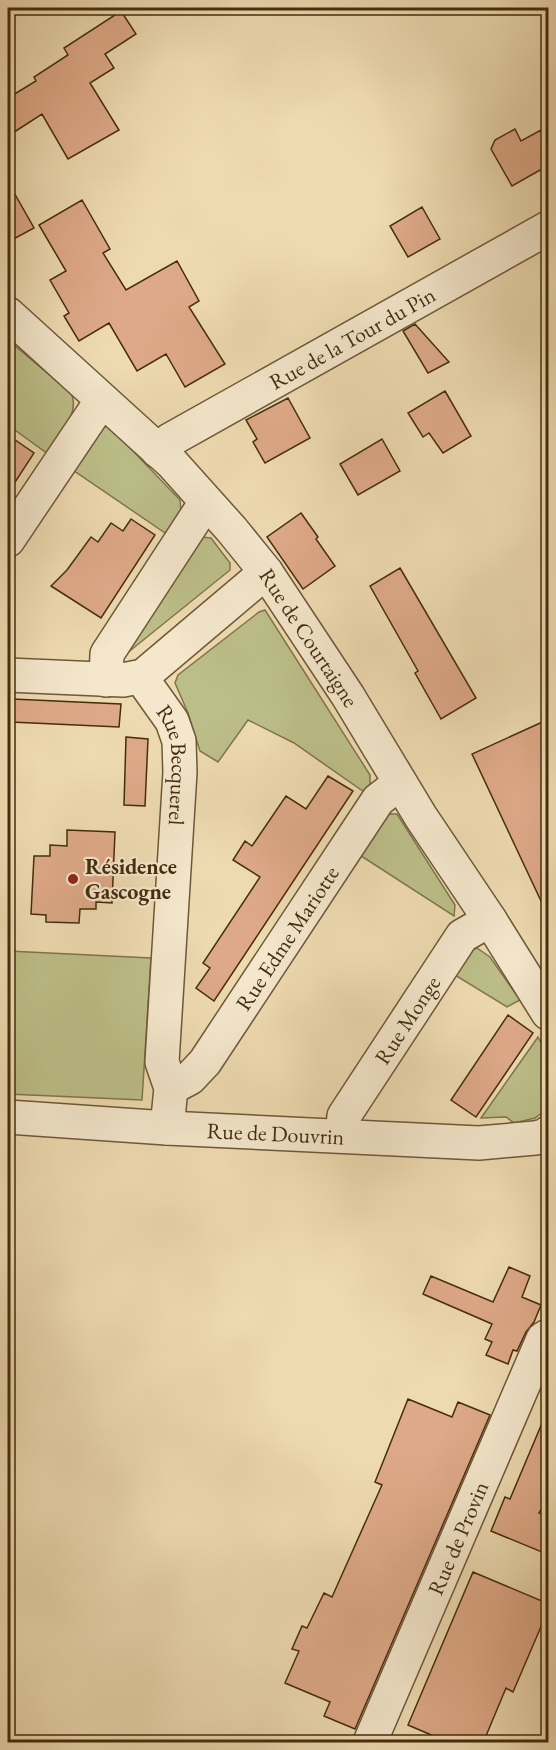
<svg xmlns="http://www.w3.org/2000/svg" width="556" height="1750" viewBox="0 0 556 1750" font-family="'EB Garamond',serif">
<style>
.green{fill:#bcbe89;stroke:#80764b;stroke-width:1.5}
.building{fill:#dea988;stroke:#442d0d;stroke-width:1.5}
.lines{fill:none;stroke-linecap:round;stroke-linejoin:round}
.minor-casing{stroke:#6e5836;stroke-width:36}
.minor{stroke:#f4e7cc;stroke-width:33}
.poi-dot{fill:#8f2418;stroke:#f4e7cc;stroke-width:2}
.labels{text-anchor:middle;stroke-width:4.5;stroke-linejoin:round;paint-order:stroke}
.street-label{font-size:22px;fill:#442d0d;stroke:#f4e7cc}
.poi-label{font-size:22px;font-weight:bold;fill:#442d0d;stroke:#f4e7cc;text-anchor:start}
</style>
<rect width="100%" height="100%" fill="#eedab1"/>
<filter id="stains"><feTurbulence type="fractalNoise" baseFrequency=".00333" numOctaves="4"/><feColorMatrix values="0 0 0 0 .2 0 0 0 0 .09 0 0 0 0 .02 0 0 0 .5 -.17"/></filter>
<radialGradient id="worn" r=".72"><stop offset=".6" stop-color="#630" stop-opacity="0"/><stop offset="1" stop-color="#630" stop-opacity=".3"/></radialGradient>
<path class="green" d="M8 340 71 393C81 413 58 437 48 454L8 425Z
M102 426 111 428 180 500 181 512 168 535 67 466Z
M201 537 211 538 230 563V570L126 654Z
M265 610 370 775V789L367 794 294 743 248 720 218 762 200 751 188 713 175 683 178 675 259 612Z
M385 814H397L455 905 454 916 355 852Z
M477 948 490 957 520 1000 507 1007 450 972 466 952Z
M8 951 151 958 142 1100 8 1094Z
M538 1037 548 1056 547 1109 535 1118 514 1123 506 1117 481 1118Z"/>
<path class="building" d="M121 11 136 34 105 54 114 68 90 83 119 130 68 159 42 114 8 136V98L36 81 34 77 68 55 64 48Z
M515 129 521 141 541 130 549 145V165L512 186 491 149 495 140Z
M8 182 34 228 8 242Z
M82 200 110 249 103 253 126 290 177 261 199 301 189 307 225 364 185 387 166 354 137 371 109 323 79 341 64 316 69 313 50 280 66 271 39 225Z
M422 207 440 239 408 257 390 226Z
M415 324 449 362 428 373 403 331Z
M445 391 471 436 443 453 429 433 423 437 408 413Z
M288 398 310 438 265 463 253 442 257 439 246 420Z
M8 435 34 453 8 493Z
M382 439 400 471 358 495 340 464Z
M301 513 318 537 316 539 335 566 303 589 267 537Z
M131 519 155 535 101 618 51 586 67 570 91 537 98 542 111 523 123 531Z
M400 568 476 698 441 719 415 673 418 671 370 586Z
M12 699 121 704 119 727 11 722Z
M549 719V918L472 754Z
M126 737 148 739 145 806 124 805Z
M328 776 353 791 214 1001 196 988 210 968 203 963 260 877 233 860 245 841 252 846 286 796 306 809Z
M67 830 115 832 112 903 96 902V909H80L79 923 46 922V915L31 914 34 856H50V845L67 846Z
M508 1015 533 1033 476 1117 451 1100Z
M509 1267 530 1276 522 1297 541 1305 534 1322 526 1332 517 1351 513 1350 508 1364 486 1355 492 1342 485 1339 492 1324 423 1294 431 1276 493 1302Z
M408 1399 452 1417 458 1402 490 1415 355 1729 324 1716 330 1702 285 1683 299 1651 292 1649 302 1626 307 1628 324 1593 332 1597 382 1485 375 1482Z
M548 1409 549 1498 539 1513 549 1517V1555L491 1531 505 1497 510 1499Z
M473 1572 549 1604V1608L513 1692 506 1688 483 1743H456L444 1738 443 1740 408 1725Z"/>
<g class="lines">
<defs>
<g id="minor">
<path id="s1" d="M8 314 172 463 232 530 266 572 348 696 421 817 490 920 548 1013"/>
<path id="s2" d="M158 451 170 440 548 228"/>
<path d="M8 540 102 400"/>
<path d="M8 675 123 680 143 676 266 572"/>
<path id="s3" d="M143 676 145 683 172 721 179 741 180 772 162 1062 171 1088 167 1128"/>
<path d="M106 680 107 654 206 502"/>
<path id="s4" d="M171 1088 190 1078 205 1062 378 800 400 783"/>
<path id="s5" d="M8 1117 167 1128 479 1143 535 1138 545 1136 548 1133"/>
<path id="s6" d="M342 1135 344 1116 462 936 490 920"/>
<path id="s7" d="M370 1742 543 1339 548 1336"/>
</g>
</defs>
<use href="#minor" class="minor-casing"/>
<use href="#minor" class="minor"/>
</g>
<circle class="poi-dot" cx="73" cy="879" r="6"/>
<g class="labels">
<g class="street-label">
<text dy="8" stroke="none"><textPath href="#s2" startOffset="225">Rue de la Tour du Pin</textPath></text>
<text dy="8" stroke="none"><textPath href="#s1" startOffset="444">Rue de Courtaigne</textPath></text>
<text dy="8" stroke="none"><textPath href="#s3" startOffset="98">Rue Becquerel</textPath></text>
<text dy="8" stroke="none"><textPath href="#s4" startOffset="192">Rue Edme Mariotte</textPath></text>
<text dy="8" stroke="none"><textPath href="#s6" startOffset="134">Rue Monge</textPath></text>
<text dy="8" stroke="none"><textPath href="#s5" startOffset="268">Rue de Douvrin</textPath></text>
<text dy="8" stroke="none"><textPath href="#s7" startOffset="222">Rue de Provin</textPath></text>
</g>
<g class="poi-label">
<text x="85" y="874">Résidence<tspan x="85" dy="25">Gascogne</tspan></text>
</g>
</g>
<rect width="556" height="1750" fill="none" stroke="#eedab1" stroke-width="30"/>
<rect x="9" y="9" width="538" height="1732" fill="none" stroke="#442d0d" stroke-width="3"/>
<rect x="15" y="15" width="526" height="1720" fill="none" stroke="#442d0d" stroke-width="1.5"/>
<rect width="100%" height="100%" filter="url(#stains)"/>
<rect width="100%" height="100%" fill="url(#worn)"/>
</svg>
